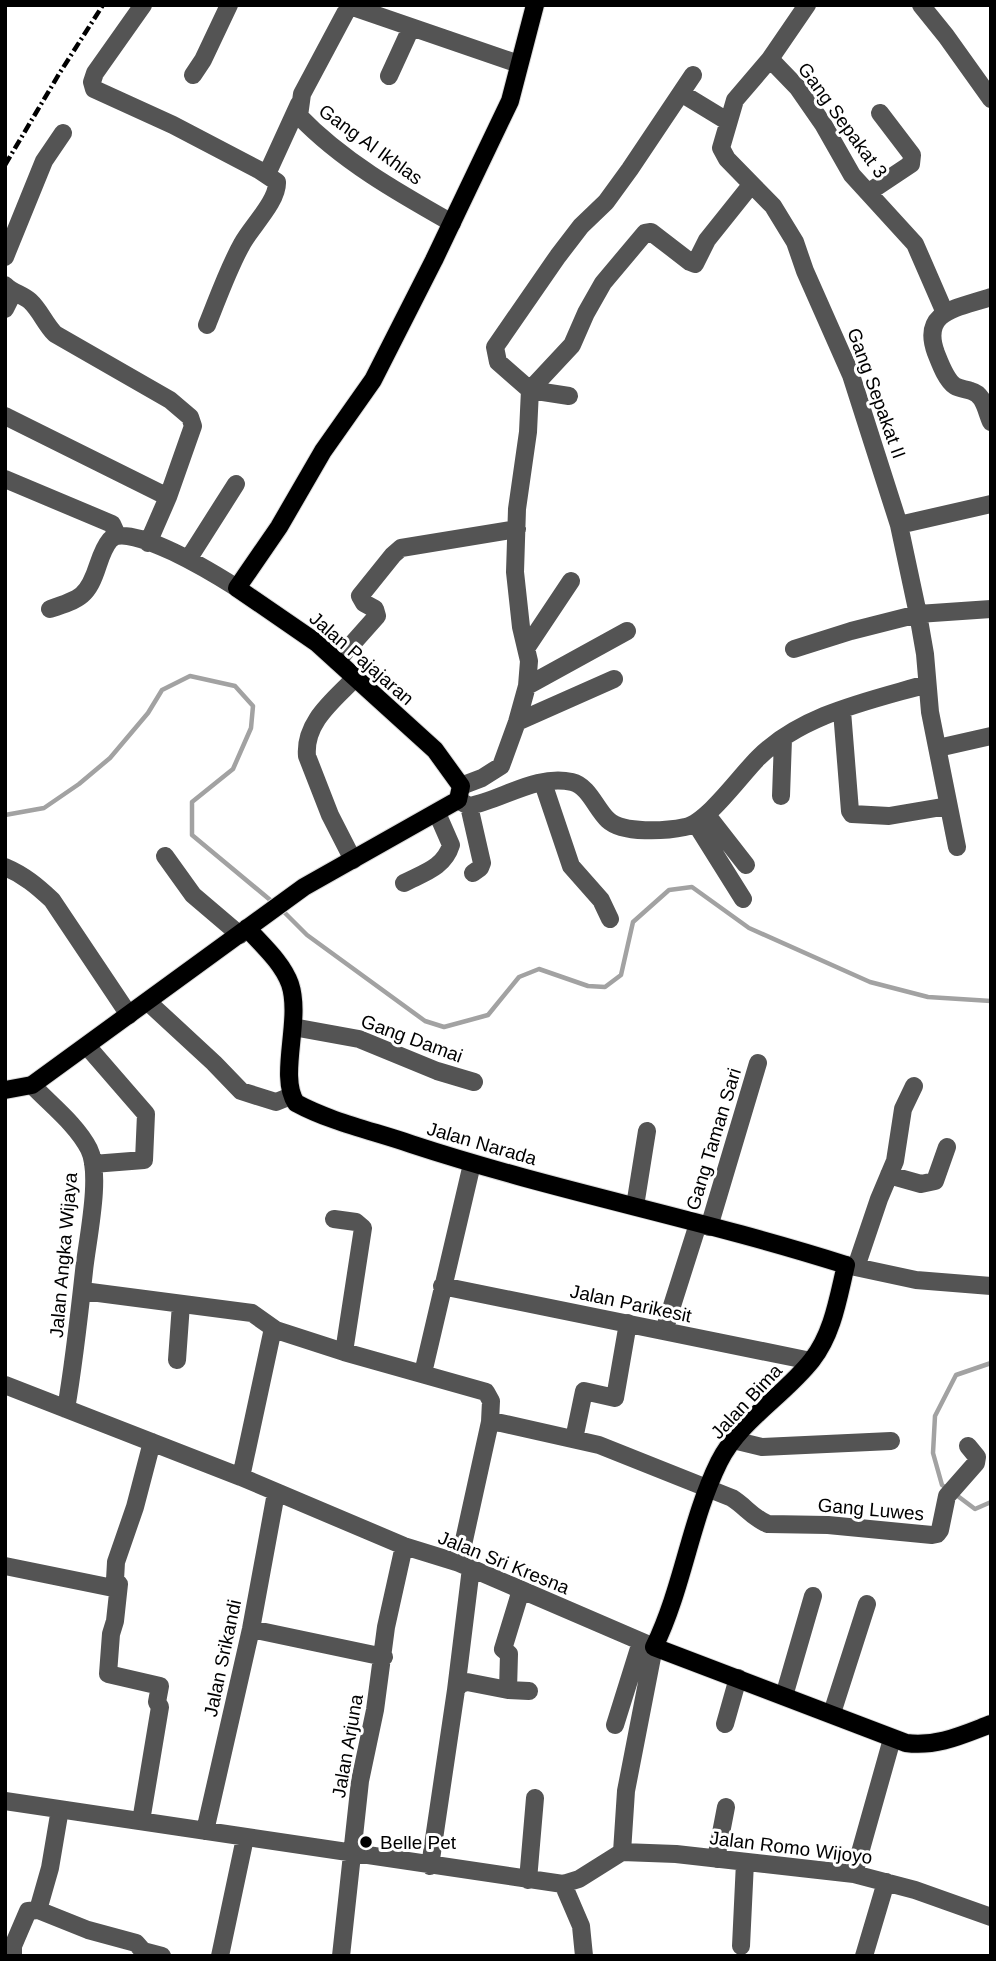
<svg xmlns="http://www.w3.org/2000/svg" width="996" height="1961" viewBox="0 0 996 1961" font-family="Helvetica,sans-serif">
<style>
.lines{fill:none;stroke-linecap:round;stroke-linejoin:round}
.stream{stroke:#a2a2a2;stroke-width:4.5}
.major-casing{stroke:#dbdbdb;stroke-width:20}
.minor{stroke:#545454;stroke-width:18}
.major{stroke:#000;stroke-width:18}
.rail{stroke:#000;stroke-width:4.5;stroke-dasharray:10 3.5 2 3.5;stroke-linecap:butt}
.poi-dot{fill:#000;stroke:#fff;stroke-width:2.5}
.labels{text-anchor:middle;stroke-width:6;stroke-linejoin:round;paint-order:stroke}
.street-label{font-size:19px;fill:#000;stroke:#fff}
.poi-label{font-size:19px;fill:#000;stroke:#fff;text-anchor:start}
</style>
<rect width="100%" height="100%" fill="#fff"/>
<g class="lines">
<path class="stream" d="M5 815 44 808 79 784 110 758 148 713 162 690 190 676 235 686 253 706 251 728 233 769 192 802V835L275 904
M282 910 307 935 425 1021 444 1027 488 1015 519 977 539 969 588 986 605 987 621 975 633 922 669 890 692 887 749 928 870 982 928 997 991 1001
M948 1489 942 1485 933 1453 935 1416 956 1375 991 1363
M955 1494 975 1509 991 1502"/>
<defs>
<path id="major" d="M247 928C262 945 282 962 290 984 302 1020 278 1076 296 1103 331 1122 373 1131 411 1144 554 1191 702 1219 846 1265 838 1298 833 1333 812 1360 784 1396 740 1420 719 1462 690 1521 683 1588 654 1647L906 1743C937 1747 962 1735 991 1724
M5 1090 32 1085 304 887 458 800 461 786 435 750 317 643 237 588 279 527 323 451 373 380 434 260 510 101 535 5"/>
</defs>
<use href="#major" class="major-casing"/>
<path class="minor" d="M143 5 95 73 92 82 94 89 173 125 259 170 277 182C278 201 251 227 242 244 228 269 218 298 207 325
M347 5 519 64
M807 5 770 59 735 100 721 148 727 159 773 206 795 242 805 271 851 375 899 525 918 614 925 654 930 712 957 847
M921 5 946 36 991 99
M349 6 302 94 299 116C342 161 399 193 452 223
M770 59 798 88 823 124 852 175 915 244 945 313
M193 75 203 60 229 5
M389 76 411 28
M681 93 727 121
M267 174 299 104
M869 192 911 164 912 155 880 113
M5 257 44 161 63 133
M5 285C13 293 22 294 30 301 40 310 45 324 55 334L170 400 190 417 193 426 168 497 148 543
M991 297C959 308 920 310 936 353 940 363 946 380 955 386 960 389 966 389 971 391 984 394 986 411 991 422
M5 309 13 293
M569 396 530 390 498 362 495 347 558 256 581 226 606 202 630 169 693 75
M5 416 168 497
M5 479 112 524 117 535
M899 525 991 504
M189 558 236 484
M50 609C81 599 88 596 98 565 101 556 104 547 110 540 128 520 218 576 237 588
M527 647 571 581
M794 649 851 631 918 614 991 609
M337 661 377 616 375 609 364 603 360 596 393 555 401 548 517 529
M527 686 627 631
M842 711 850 811 852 814 889 816 948 806
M517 722 614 679
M938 748 991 736
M543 783 571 866 601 900 610 919
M461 786 482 778 501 766 517 722 527 686 529 661 521 627 515 572 517 509 528 432 530 390 572 345 586 313 603 283 645 233 651 232 690 262 695 264 707 240 751 185
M781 796 783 739
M458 800 469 806C502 800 536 774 572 782 589 786 596 809 608 820 623 834 666 831 685 827 707 823 740 776 758 758 802 714 869 701 927 684
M469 806 482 863 480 868 473 873
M707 815 746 865
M696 824 743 899
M165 856 193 895 240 935
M353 860 330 815 307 756C304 722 334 700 355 678
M5 867C24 875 37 886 52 900L129 1015
M404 883C423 873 444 868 451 845L437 813
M148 1002 214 1063 241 1091 276 1102 291 1096
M293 1027 359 1039 437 1071 474 1082
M87 1046 146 1114 144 1160 93 1164
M32 1085C51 1105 77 1125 89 1149 102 1175 87 1241 84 1271 79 1317 74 1363 66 1409
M889 1175 921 1184 935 1181 947 1147
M635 1206 647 1131
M334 1219 356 1222 363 1228 344 1352
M709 1227 758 1063
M846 1265 916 1280 991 1286
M856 1267 879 1199 895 1161 903 1109 914 1086
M442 1286 811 1361
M83 1291 252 1313 276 1330 344 1352 486 1392 491 1401 490 1422 459 1563
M664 1331 698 1224
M177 1360 181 1304
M423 1373 472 1164
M5 1385 241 1477 404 1546 459 1563 654 1647 626 1791 622 1852
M490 1422 501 1423 599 1445 732 1498C745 1506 754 1519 768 1524L828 1525 932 1535 937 1534 940 1530 947 1496 976 1463 977 1457 968 1446
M574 1439 584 1391 615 1398 628 1323
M733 1440 762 1447 891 1441
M241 1477 272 1333 276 1330
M5 1566 118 1589
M251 1629 384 1657
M456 1690 471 1568
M508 1690 509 1654 503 1649 521 1590
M784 1696 813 1596
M832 1713 867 1604
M725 1724 738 1678
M615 1725 641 1642
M5 1801 563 1884 579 1879 622 1852
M141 1821 160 1707 157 1702 160 1686 108 1674 111 1634 115 1621 119 1584 115 1580 116 1562 135 1507 152 1442
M205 1831 251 1629 276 1493
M622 1852 676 1854 854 1874 915 1890 991 1917
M716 1859 726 1807
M430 1866 456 1690 460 1684 467 1682 508 1690 529 1691
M854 1874 892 1739
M528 1880 535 1798
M563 1884 581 1926 584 1956
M38 1910 50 1868 60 1809
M741 1946 745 1862
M13 1956V1946L28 1911 38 1910 88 1930 136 1943 143 1951 162 1956
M220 1956 245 1838
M341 1956 360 1781 375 1710 386 1627 404 1546
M864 1956 886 1882"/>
<use href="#major" class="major"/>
<path class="rail" d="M5 165 59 74 103 5"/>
</g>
<circle class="poi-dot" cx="366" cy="1842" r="7"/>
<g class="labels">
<g class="street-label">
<text transform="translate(843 120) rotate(54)" y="7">Gang Sepakat 3</text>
<text transform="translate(371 144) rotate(36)" y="7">Gang Al Ikhlas</text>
<text transform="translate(877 393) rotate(70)" y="7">Gang Sepakat II</text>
<text transform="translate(362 658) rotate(41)" y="7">Jalan Pajajaran</text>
<text transform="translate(412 1038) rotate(20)" y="7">Gang Damai</text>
<text transform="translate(713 1139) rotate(-73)" y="7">Gang Taman Sari</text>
<text transform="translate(482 1143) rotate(16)" y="7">Jalan Narada</text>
<text transform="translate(63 1255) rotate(-85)" y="7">Jalan Angka Wijaya</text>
<text transform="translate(631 1303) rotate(12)" y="7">Jalan Parikesit</text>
<text transform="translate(746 1401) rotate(-47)" y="7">Jalan Bima</text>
<text transform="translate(871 1509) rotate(5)" y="7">Gang Luwes</text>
<text transform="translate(504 1562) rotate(22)" y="7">Jalan Sri Kresna</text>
<text transform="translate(222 1658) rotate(-78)" y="7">Jalan Srikandi</text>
<text transform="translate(347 1746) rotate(-80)" y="7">Jalan Arjuna</text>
<text transform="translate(791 1847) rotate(7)" y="7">Jalan Romo Wijoyo</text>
</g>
<g class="poi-label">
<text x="380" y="1849">Belle Pet</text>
</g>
</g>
<rect width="996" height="1961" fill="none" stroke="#000000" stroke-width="14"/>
</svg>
